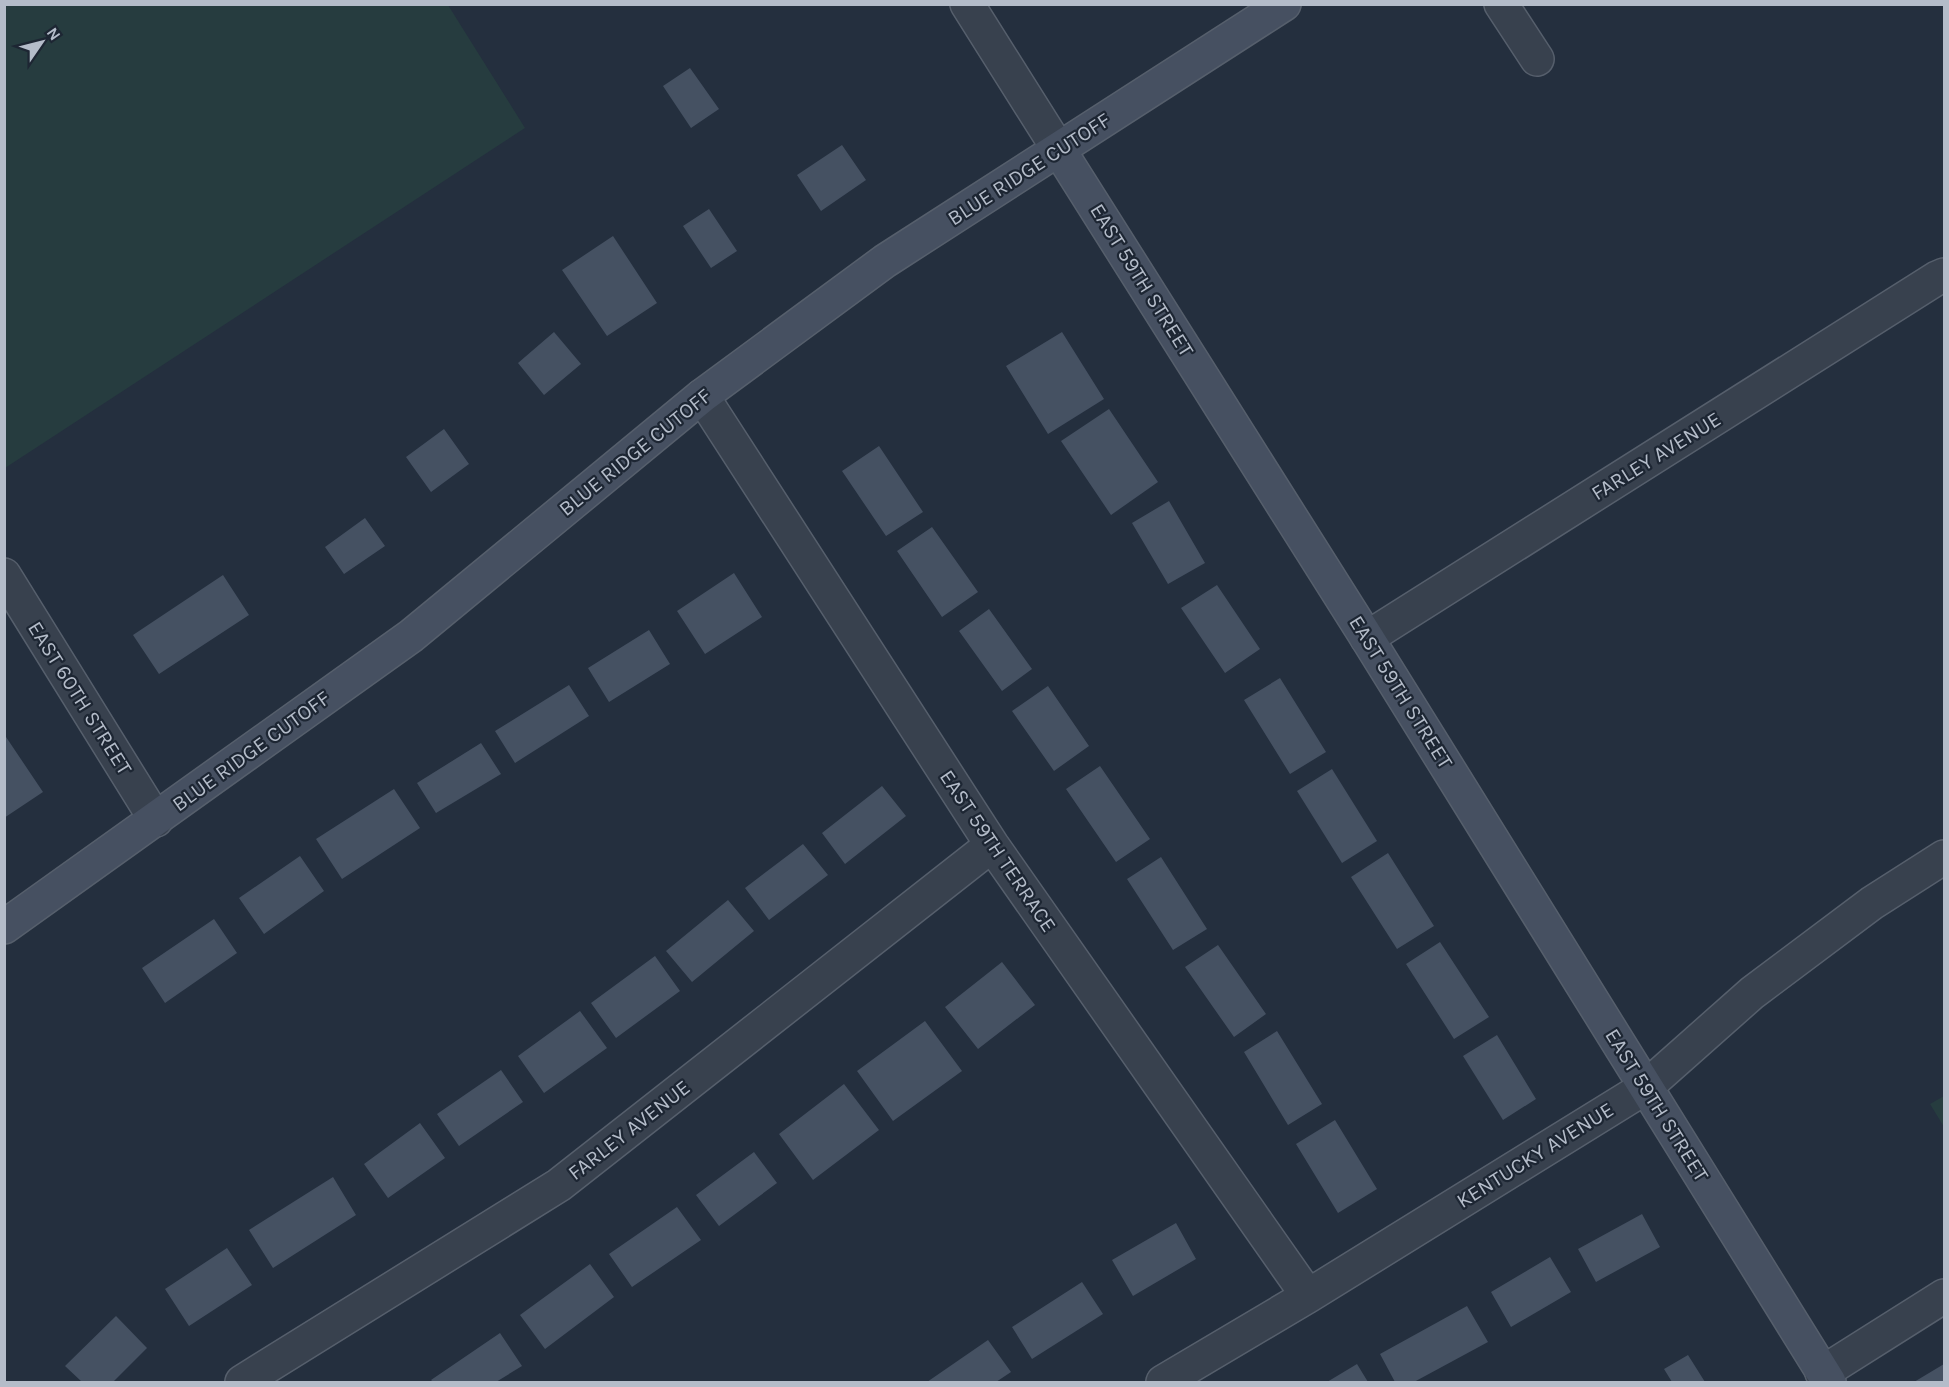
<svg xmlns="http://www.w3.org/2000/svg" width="1949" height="1387" viewBox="0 0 1949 1387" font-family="Karla,sans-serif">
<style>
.green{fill:#263c3f}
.building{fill:#455162}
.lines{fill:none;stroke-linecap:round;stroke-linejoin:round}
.street-casing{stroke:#565f6c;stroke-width:36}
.secondary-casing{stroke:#565f6c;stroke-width:36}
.street{stroke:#38414e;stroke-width:33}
.secondary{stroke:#465061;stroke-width:33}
.labels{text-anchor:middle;stroke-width:4.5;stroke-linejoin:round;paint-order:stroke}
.street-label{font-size:21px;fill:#b4bcc9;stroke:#1d2633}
</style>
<rect width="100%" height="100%" fill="#242f3e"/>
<path class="green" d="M5 4 448 5 525 128 5 468Z
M1944 1096V1127L1930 1104Z"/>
<path class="building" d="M690 68 719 109 691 128 663 86Z
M842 145 866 180 821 211 797 175Z
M709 209 737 251 711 268 683 226Z
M613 236 657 303 607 336 562 270Z
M554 332 581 364 544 395 518 363Z
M1062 332 1104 399 1048 434 1006 366Z
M1109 409 1158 482 1111 515 1061 441Z
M444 429 469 464 431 492 406 457Z
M879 446 923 512 886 536 842 471Z
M1169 501 1205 563 1168 584 1132 523Z
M365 518 385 546 344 574 325 547Z
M932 527 978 592 942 617 897 551Z
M734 573 762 617 705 654 677 611Z
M223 575 249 615 159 674 133 635Z
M1217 585 1260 649 1225 673 1181 608Z
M989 609 1032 669 1002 691 959 631Z
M649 630 670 664 609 702 588 668Z
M1280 678 1326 752 1290 774 1244 700Z
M569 685 589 716 515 763 495 731Z
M1048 686 1089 746 1054 771 1012 711Z
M4 734 43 792 4 818Z
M481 743 501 774 436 813 417 783Z
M1100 766 1150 839 1116 862 1066 789Z
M1332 769 1377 841 1342 863 1297 791Z
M882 786 906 816 845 864 822 833Z
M394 789 420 828 342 879 316 839Z
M803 844 828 875 769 920 745 888Z
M1388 853 1434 926 1397 949 1351 877Z
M300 856 324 891 264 934 239 898Z
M1161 857 1207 929 1173 950 1127 879Z
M728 900 754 931 692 982 666 951Z
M214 919 237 953 165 1003 142 968Z
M1440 942 1489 1017 1454 1039 1406 964Z
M1218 945 1266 1014 1234 1037 1185 967Z
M655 956 680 991 616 1038 591 1003Z
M1002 962 1035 1005 978 1049 945 1007Z
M580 1011 607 1048 544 1093 518 1056Z
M925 1021 962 1071 893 1121 857 1071Z
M1277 1031 1322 1104 1288 1125 1244 1052Z
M1497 1035 1536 1099 1503 1120 1463 1056Z
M501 1070 523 1102 459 1146 437 1114Z
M844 1084 879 1130 813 1180 779 1134Z
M1335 1120 1377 1189 1338 1213 1296 1144Z
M420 1123 445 1158 388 1198 364 1164Z
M754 1152 777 1183 719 1226 696 1195Z
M333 1177 356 1215 273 1268 249 1230Z
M677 1207 701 1240 632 1287 609 1254Z
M1642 1214 1660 1247 1596 1282 1578 1249Z
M1176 1223 1196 1259 1133 1296 1112 1260Z
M227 1248 252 1285 189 1326 165 1289Z
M1550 1257 1571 1292 1511 1327 1491 1292Z
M590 1264 614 1297 545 1349 520 1315Z
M1082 1282 1103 1314 1032 1359 1012 1327Z
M1467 1306 1488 1342 1414 1382H1395L1380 1354Z
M116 1316 147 1348 113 1382H82L65 1366Z
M500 1333 522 1366 496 1382H433L431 1380Z
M988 1340 1011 1372 996 1382H927Z
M1688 1355 1705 1382H1672L1664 1369Z
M1357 1364 1368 1382H1327Z
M1944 1364V1382H1914Z"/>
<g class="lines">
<defs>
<path id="street" d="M967 4 1059 150
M1501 4 1537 59
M702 396 992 845 1308 1296
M4 575 156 820
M1367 638 1937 278 1944 275
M1822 1373 1944 1296
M242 1382 559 1185 992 845
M1163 1382 1308 1296 1646 1087 1752 993 1872 903 1944 857"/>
<path id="secondary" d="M1059 150 1367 638 1829 1382
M4 927 411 636 702 396 885 261 1284 4"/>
</defs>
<use href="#street" class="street-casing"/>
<use href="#secondary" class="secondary-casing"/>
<use href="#street" class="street"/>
<use href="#secondary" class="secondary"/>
</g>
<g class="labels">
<g class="street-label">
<text transform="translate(1029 169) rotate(-33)" y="7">BLUE RIDGE CUTOFF</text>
<text transform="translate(1142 280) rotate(58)" y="7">EAST 59TH STREET</text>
<text transform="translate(635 452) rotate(-39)" y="7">BLUE RIDGE CUTOFF</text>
<text transform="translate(1656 456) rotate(-32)" y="7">FARLEY AVENUE</text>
<text transform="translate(1401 692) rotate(58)" y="7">EAST 59TH STREET</text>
<text transform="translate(80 698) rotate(58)" y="7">EAST 60TH STREET</text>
<text transform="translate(251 751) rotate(-36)" y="7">BLUE RIDGE CUTOFF</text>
<text transform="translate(998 851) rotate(56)" y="7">EAST 59TH TERRACE</text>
<text transform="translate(1657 1105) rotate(58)" y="7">EAST 59TH STREET</text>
<text transform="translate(629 1130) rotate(-38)" y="7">FARLEY AVENUE</text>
<text transform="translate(1535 1155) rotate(-32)" y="7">KENTUCKY AVENUE</text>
</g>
</g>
<rect width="1949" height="1387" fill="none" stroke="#b4bcc9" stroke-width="12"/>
<g transform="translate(42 42) rotate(55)" stroke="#1d2633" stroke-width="4.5" paint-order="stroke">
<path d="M0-4.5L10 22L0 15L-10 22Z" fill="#b4bcc9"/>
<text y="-9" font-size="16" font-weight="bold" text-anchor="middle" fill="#b4bcc9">N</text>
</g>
</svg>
